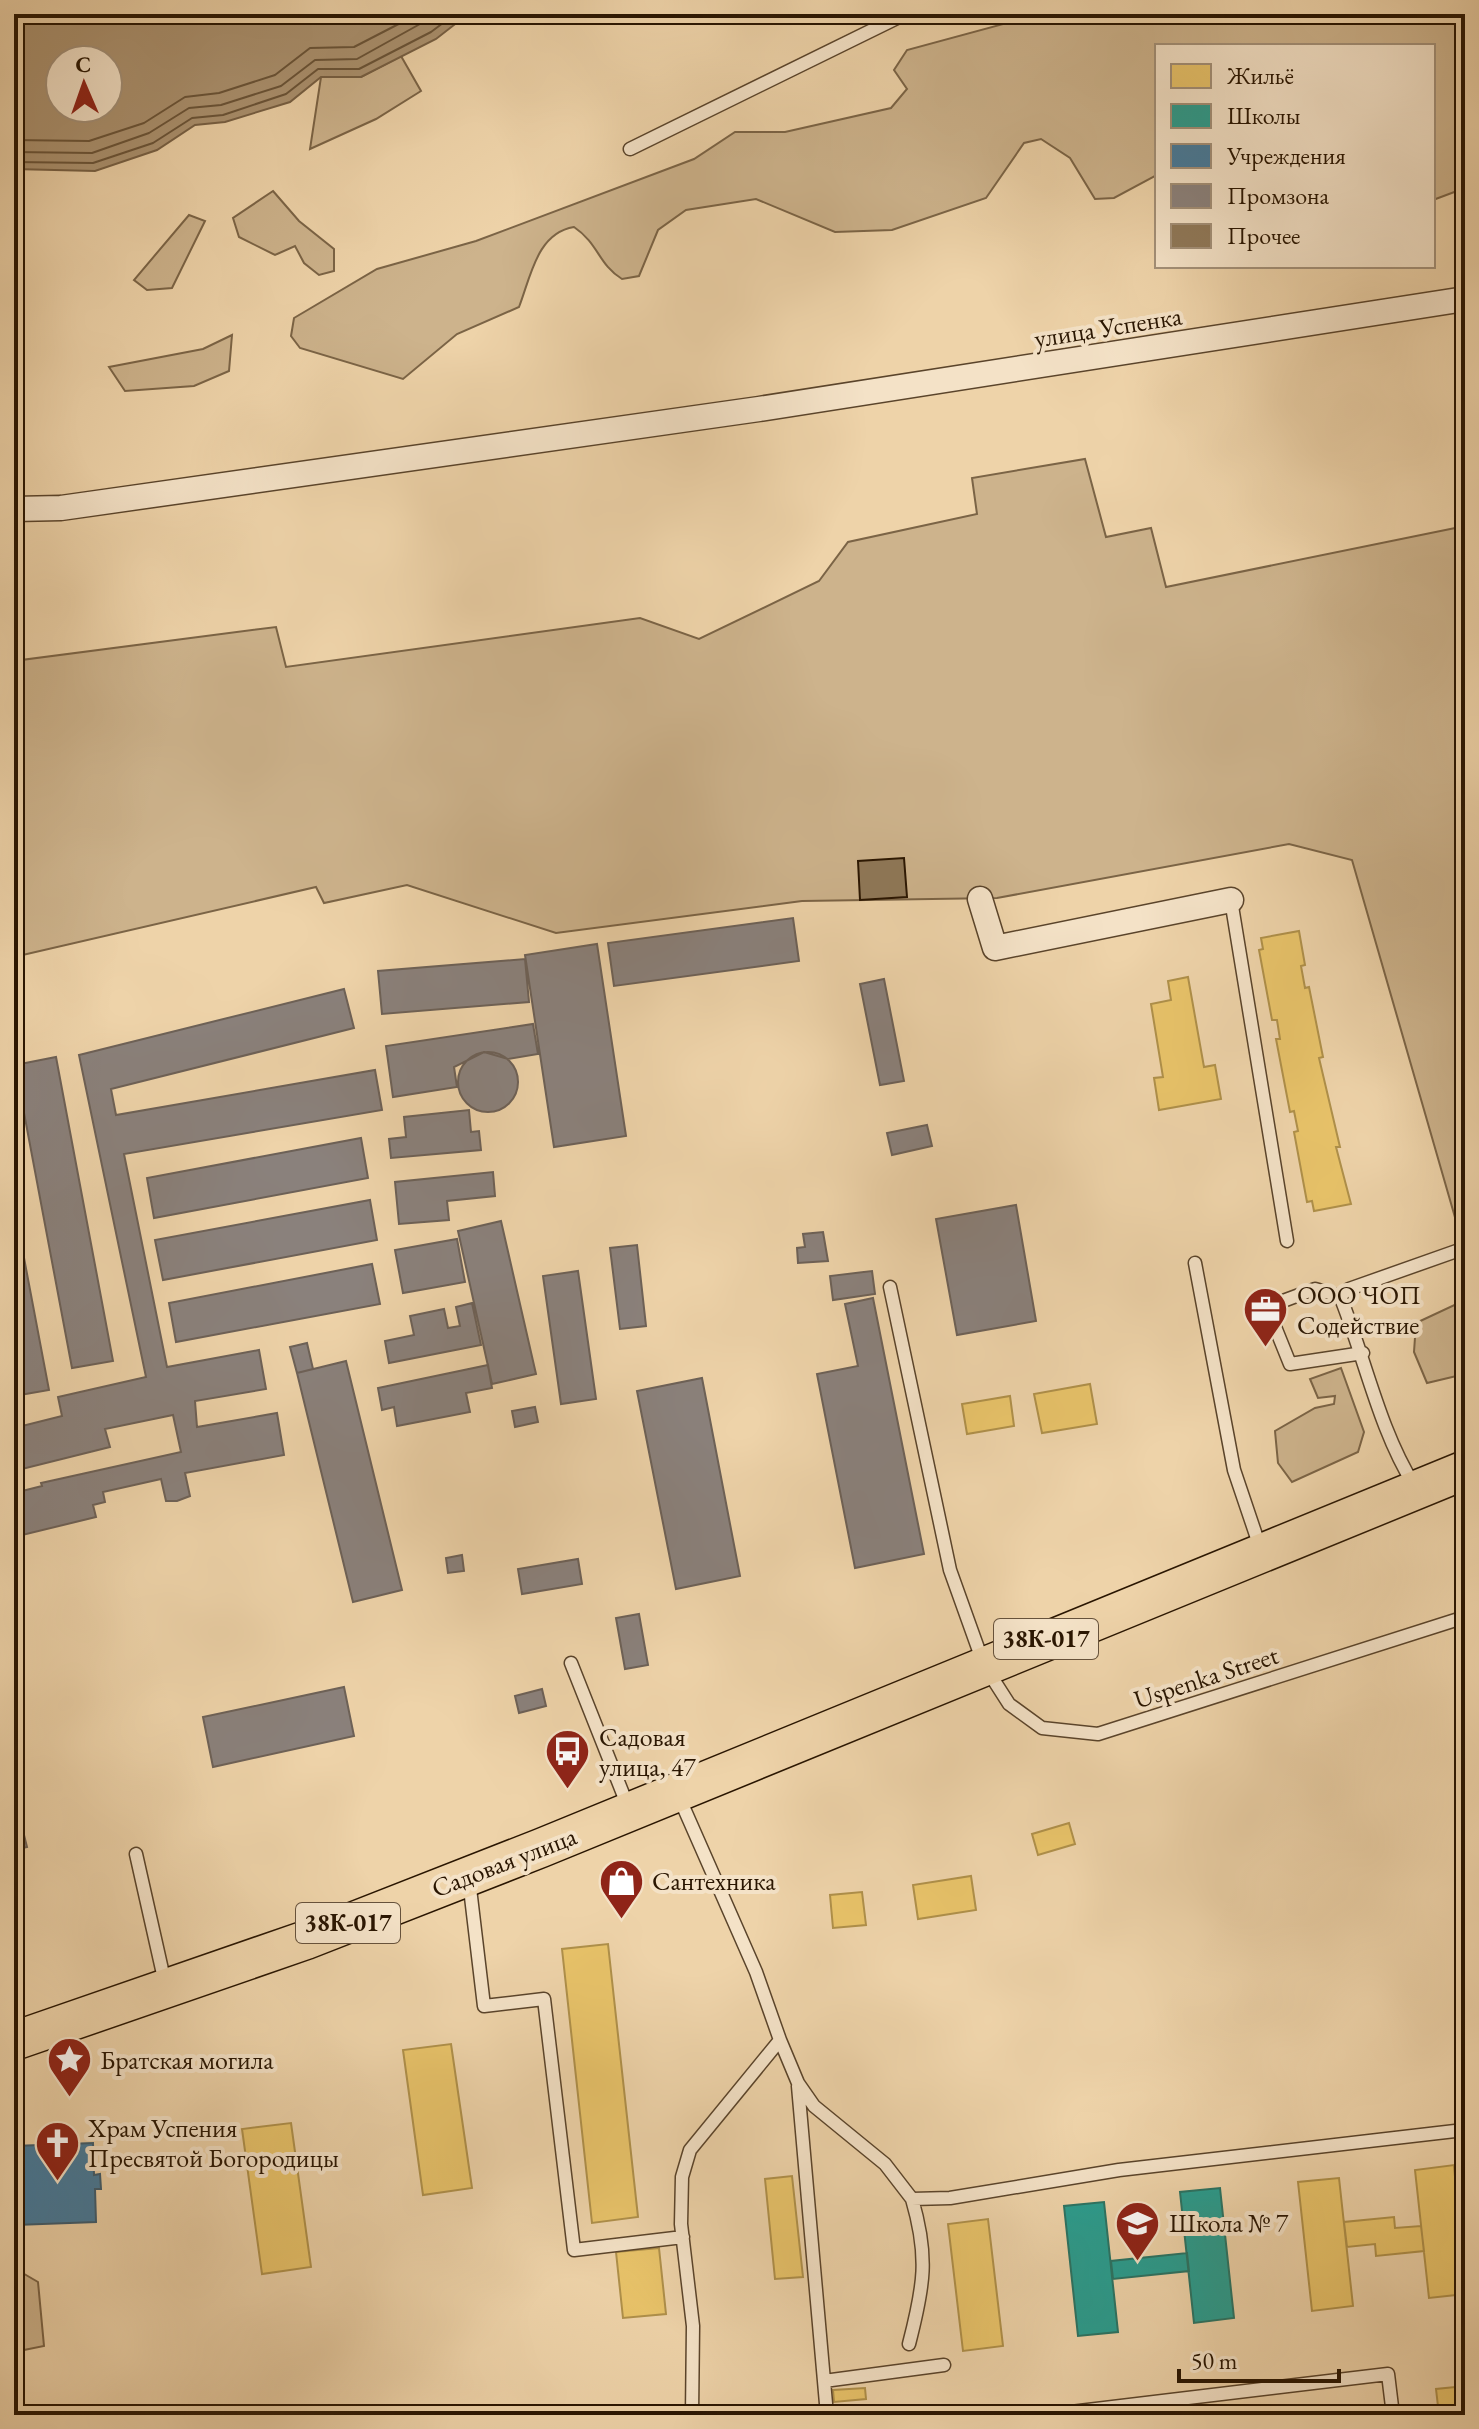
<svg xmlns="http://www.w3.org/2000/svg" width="1479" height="2429" viewBox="0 0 1479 2429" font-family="'EB Garamond',serif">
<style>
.green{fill:#cdb38c;stroke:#7b6446;stroke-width:2}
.water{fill:#ab9270;stroke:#776044;stroke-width:2;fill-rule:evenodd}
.homes{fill:#e9c46a;stroke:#af904a;stroke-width:2}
.schools{fill:#2a9d8f;stroke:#2a7464;stroke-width:2}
.public{fill:#457b9d;stroke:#3d5c6e;stroke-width:2}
.industry{fill:#8a817c;stroke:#6d6157;stroke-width:2}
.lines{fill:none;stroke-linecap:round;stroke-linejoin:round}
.shore{stroke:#6a5438;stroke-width:2}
.building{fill:#8f7858;stroke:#291501;stroke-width:2}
.lane-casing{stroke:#5a442b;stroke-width:15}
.street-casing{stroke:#5a442b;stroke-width:27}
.primary-casing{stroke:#291501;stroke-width:41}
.lane{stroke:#f4e2c7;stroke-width:12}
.street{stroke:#f4e2c7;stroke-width:24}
.primary{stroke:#eed3a9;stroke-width:38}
.labels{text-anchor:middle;stroke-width:8;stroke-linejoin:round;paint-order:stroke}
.shield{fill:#f4e2c7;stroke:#66523c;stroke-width:2}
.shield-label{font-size:24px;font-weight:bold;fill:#291501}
.street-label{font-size:26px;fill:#291501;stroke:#f4e2c7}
.poi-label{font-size:26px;fill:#291501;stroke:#f4e2c7;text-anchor:start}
</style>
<rect width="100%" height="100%" fill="#eed3a9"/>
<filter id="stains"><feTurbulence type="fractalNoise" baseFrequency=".0025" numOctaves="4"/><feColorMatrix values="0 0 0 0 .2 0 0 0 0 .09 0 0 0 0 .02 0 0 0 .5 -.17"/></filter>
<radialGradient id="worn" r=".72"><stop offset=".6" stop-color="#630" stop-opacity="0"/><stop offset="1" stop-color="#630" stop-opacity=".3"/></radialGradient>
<path class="green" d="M1040 14H1465V188L1433 200V46H1157V175L1114 198 1095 199 1070 158 1041 139 1024 143 986 198 892 230 835 232 756 199 686 210 658 230 639 276 622 279C598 264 599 244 574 227 537 233 531 276 519 307L457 334 403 379 300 348 291 336 294 318 377 269 476 241 694 159 735 132H785L891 108 907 89 894 70 907 50Z
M401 56 421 91 376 119 310 149 321 77H361Z
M273 191 299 221 334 249V271L319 275 304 263 295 246 275 255 239 237 233 218Z
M189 215 205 221 172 288 147 290 134 280Z
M232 335 229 371 194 386 125 391 109 367 203 349Z
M1085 459 1106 537 1151 528 1166 587 1465 526V1252L1352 860 1289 844 997 898 802 901 556 933 407 885 324 903 316 887 14 957V661L276 627 286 667 640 618 699 639 819 581 848 542 977 514 972 478Z
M1465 1300V1374L1427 1383 1414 1352 1416 1323Z
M1341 1368 1364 1432 1358 1452 1292 1482 1278 1463 1275 1431 1315 1408 1334 1404 1335 1396 1318 1398 1310 1379Z
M14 2268 38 2282 44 2346 14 2352Z"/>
<path class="water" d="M14 14H468L436 39 361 77H321L290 102 225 122 195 125 157 150 95 171 14 169ZM60 60H108V108H60Z"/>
<path class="homes" d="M1299 931 1305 965 1301 966 1305 988 1309 987 1323 1057 1319 1058 1340 1147H1336L1351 1204 1314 1211 1312 1201 1307 1202 1294 1132 1298 1131 1294 1111 1290 1112 1276 1039H1280L1277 1020H1272L1259 950 1263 949 1261 938Z
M1188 977 1204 1067 1215 1065 1221 1099 1159 1110 1154 1078 1163 1077 1151 1004 1171 1000 1168 981Z
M1090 1384 1097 1424 1042 1433 1034 1394Z
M1010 1396 1014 1426 967 1434 962 1404Z
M1069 1823 1075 1844 1038 1855 1032 1834Z
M971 1876 976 1910 918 1919 913 1885Z
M862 1892 866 1925 833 1928 830 1895Z
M608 1944 638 2217 592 2223 562 1949Z
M451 2044 472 2188 423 2195 403 2050Z
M291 2123 311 2267 262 2274 242 2129Z
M1454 2165 1465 2294 1429 2298 1415 2170Z
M792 2176 803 2277 775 2279 765 2179Z
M1339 2178 1353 2306 1312 2311 1298 2182Z
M1394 2217 1395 2228 1421 2226 1424 2251 1376 2256 1375 2244 1347 2247 1344 2222Z
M988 2219 1003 2346 963 2351 948 2224Z
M659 2248 666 2314 623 2318 616 2252Z
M1465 2386V2415H1439L1436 2389Z
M865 2388 866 2399 834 2402 833 2390Z
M867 2408 868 2415H835L834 2410Z"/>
<path class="schools" d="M1220 2188 1234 2318 1194 2323 1180 2192Z
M1104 2202 1118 2332 1078 2336 1064 2206Z
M1187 2253 1189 2271 1113 2279 1111 2261Z"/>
<path class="public" d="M93 2143 94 2175 100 2174 101 2189H95L96 2222 16 2225 14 2146Z"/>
<path class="industry" d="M793 918 799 961 614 986 608 943Z
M597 944 626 1136 554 1147 525 955Z
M525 959 529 1002 382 1014 378 971Z
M884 979 904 1081 880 1085 860 984Z
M344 989 354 1028 111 1089 116 1115 375 1070 382 1110 124 1154 167 1367 259 1350 266 1389 195 1401 197 1427 277 1413 284 1455 185 1473 190 1496 177 1501H166L161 1479 103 1492 105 1502 93 1505 96 1517 14 1537V1493L42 1486 41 1483 181 1452 173 1415 105 1429 110 1447 14 1471V1428L62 1416 58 1397 146 1377 79 1055Z
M533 1024 538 1054 508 1059 484 1052 454 1067 457 1087 393 1097 386 1046Z
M458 1082a30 30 0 1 1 60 0a30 30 0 1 1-60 0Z
M56 1057 113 1361 72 1368 15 1065Z
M469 1110 471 1132 479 1131 481 1150 391 1158 389 1139 406 1137 404 1117Z
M927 1125 932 1146 892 1155 887 1133Z
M361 1138 368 1178 154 1218 147 1178Z
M493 1172 495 1196 447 1201 449 1220 399 1224 395 1182Z
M370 1200 377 1240 163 1280 155 1240Z
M14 1205 49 1390 14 1396Z
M1016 1205 1036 1321 957 1335 936 1219Z
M501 1221 536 1374 492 1384 458 1231Z
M823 1232 828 1261 798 1263 797 1248 805 1247 803 1234Z
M457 1239 465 1282 403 1293 395 1250Z
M637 1245 646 1326 620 1329 610 1248Z
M372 1264 380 1304 176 1342 169 1303Z
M578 1271 596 1399 561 1404 543 1276Z
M872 1271 875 1294 833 1300 830 1276Z
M873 1298 924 1554 855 1568 817 1374 858 1366 845 1304Z
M472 1303 481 1345 389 1363 385 1341 414 1335 410 1316 444 1309 448 1328 460 1326 456 1307Z
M307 1343 313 1369 297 1373 290 1347Z
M346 1361 402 1590 353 1602 297 1373Z
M488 1365 492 1388 466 1393 470 1412 397 1426 394 1407 382 1410 378 1388Z
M702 1378 740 1576 676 1589 637 1391Z
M535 1407 538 1422 515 1427 512 1411Z
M462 1555 464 1571 448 1573 446 1558Z
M578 1559 582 1584 522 1594 518 1569Z
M639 1614 648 1665 625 1669 616 1618Z
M344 1687 354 1736 213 1767 203 1717Z
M542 1689 546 1706 519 1713 515 1696Z
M14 1795 27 1847 14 1850Z"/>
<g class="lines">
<path class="shore" d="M14 140 89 141 144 123 185 97 219 93 275 75 310 48 354 47 418 14
M14 152 92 153 149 133 189 108 221 105 281 86 315 60 357 59 438 14
M14 162 93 163 153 143 192 118 223 115 286 94 318 69H359L431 32 455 14"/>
</g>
<path class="building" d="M904 858 907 897 860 900 858 861Z"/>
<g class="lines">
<defs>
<path id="lane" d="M630 149 905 14
M1231 900 1287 1241
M1195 1263 1234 1470 1260 1547
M890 1287 950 1570 984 1665 1009 1704 1042 1728 1098 1734 1465 1617
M1340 1296 1349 1289 1465 1248
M1363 1353 1290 1364 1267 1307 1315 1289 1340 1296C1365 1358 1379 1429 1414 1485
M571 1663 629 1809
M679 1797 756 1972 780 2040 690 2150 682 2177 681 2224 693 2326 692 2415
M136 1854 165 1983
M469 1880 484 2006 544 1999 574 2250 683 2237
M780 2040 798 2083 814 2106 885 2164 912 2199 950 2198 1119 2170 1455 2131 1465 2133
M798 2086 827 2415
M909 2344C924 2286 929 2257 912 2199
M824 2381 944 2365
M1046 2415 1388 2374 1393 2415"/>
<path id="street" d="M14 509 61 508 759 409 1465 299
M980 899 995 948 1231 900"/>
<path id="primary" d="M14 2041 306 1940 541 1848 1465 1470"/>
</defs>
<use href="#lane" class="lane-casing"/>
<use href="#street" class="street-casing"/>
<use href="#primary" class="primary-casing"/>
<use href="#lane" class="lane"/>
<use href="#street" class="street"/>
<use href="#primary" class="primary"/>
</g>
<defs>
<symbol id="office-pin" viewBox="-11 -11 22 30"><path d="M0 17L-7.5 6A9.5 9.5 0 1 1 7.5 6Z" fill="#8f2418" stroke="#f4e2c7"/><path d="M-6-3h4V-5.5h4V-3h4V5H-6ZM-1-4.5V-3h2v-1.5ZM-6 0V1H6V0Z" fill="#fff"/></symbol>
<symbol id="bus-pin" viewBox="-11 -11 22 30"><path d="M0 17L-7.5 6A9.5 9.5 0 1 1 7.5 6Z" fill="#8f2418" stroke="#f4e2c7"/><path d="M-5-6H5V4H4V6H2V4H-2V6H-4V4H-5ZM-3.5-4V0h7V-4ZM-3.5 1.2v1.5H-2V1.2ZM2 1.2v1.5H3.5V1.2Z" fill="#fff"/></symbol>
<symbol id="shop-pin" viewBox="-11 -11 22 30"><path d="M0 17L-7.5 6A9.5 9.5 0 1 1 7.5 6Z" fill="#8f2418" stroke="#f4e2c7"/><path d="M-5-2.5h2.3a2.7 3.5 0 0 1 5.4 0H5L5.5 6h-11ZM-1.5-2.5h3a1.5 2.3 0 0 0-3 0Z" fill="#fff"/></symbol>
<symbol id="sight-pin" viewBox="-11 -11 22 30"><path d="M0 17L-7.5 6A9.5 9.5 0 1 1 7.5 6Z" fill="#8f2418" stroke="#f4e2c7"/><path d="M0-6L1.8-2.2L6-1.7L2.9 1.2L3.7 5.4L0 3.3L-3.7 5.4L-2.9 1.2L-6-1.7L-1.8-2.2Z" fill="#fff"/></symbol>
<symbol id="church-pin" viewBox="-11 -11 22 30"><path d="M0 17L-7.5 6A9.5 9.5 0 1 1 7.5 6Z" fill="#8f2418" stroke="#f4e2c7"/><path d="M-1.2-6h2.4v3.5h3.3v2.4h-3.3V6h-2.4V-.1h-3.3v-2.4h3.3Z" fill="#fff"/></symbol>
<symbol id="school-pin" viewBox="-11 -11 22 30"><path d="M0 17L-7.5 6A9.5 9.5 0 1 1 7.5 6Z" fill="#8f2418" stroke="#f4e2c7"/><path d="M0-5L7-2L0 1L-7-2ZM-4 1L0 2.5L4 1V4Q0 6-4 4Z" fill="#fff"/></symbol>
</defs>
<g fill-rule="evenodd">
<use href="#office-pin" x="1240" y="1284" width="51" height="69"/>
<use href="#bus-pin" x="542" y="1726" width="51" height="69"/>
<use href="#shop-pin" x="596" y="1856" width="51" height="69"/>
<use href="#sight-pin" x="44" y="2034" width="51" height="69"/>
<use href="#church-pin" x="32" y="2118" width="51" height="69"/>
<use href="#school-pin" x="1112" y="2198" width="51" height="69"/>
</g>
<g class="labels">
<g class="shield">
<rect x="994" y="1619" width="104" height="40" rx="6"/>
<rect x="296" y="1903" width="104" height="40" rx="6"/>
</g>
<g class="shield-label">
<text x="1046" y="1647">38К-017</text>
<text x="348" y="1931">38К-017</text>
</g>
<g class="street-label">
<text transform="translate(1108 327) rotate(-9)" y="9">улица Успенка</text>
<text transform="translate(1206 1677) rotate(-18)" y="9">Uspenka Street</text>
<text transform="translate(504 1862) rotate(-21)" y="9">Садовая улица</text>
</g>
<g class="poi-label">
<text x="1297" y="1304">ООО ЧОП<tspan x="1297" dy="30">Содействие</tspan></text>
<text x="599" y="1746">Садовая<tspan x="599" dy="30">улица, 47</tspan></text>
<text x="652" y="1890">Сантехника</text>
<text x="100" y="2069">Братская могила</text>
<text x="88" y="2137">Храм Успения<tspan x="88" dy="30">Пресвятой Богородицы</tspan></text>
<text x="1169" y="2232">Школа № 7</text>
</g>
</g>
<rect width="1479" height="2429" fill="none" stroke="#eed3a9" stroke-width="48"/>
<rect x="16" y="16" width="1447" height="2397" fill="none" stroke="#291501" stroke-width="4"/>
<rect x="24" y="24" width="1431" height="2381" fill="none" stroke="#291501" stroke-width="2"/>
<rect x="1155" y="44" width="280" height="224" fill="#f4e2c7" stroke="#a39078" stroke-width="2"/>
<rect x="1171" y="64" width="40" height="24" fill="#e9c46a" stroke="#a39078" stroke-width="2"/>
<text x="1227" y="84" font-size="24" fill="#291501">Жильё</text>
<rect x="1171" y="104" width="40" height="24" fill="#2a9d8f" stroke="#a39078" stroke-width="2"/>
<text x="1227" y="124" font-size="24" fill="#291501">Школы</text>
<rect x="1171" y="144" width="40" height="24" fill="#457b9d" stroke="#a39078" stroke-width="2"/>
<text x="1227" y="164" font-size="24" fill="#291501">Учреждения</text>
<rect x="1171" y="184" width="40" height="24" fill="#8a817c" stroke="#a39078" stroke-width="2"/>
<text x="1227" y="204" font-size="24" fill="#291501">Промзона</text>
<rect x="1171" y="224" width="40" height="24" fill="#8f7858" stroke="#a39078" stroke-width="2"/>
<text x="1227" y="244" font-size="24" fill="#291501">Прочее</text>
<g transform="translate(84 84) rotate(358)"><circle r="38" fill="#f4e2c7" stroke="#a39078" stroke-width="2"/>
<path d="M0-6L14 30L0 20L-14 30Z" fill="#8f2418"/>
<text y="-12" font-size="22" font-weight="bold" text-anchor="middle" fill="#291501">С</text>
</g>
<path d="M1179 2369v12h160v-12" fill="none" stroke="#291501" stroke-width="4"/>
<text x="1191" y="2369" font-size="24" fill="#291501" stroke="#f4e2c7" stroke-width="6" paint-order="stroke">50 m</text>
<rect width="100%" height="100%" filter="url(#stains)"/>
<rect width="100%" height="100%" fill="url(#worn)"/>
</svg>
